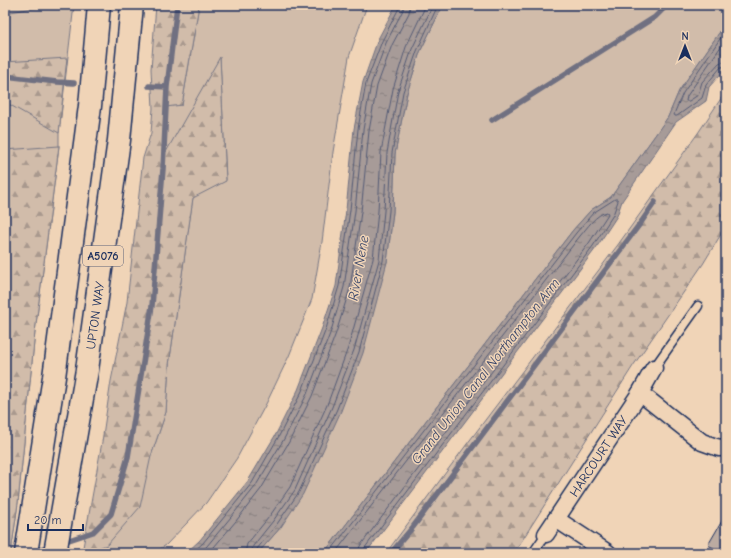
<svg xmlns="http://www.w3.org/2000/svg" width="731" height="558" viewBox="0 0 731 558" font-family="'Comic Neue',sans-serif">
<style>
.green{fill:#d1bcaa;stroke:#767684}
.forest{fill:url(#forest-firs);stroke:#767684}
.water{fill:url(#water-ripples);stroke:#6f7081}
.lines{fill:none;stroke-linecap:round;stroke-linejoin:round}
.shore{stroke:#535a75;stroke-width:1}
.stream{stroke:#6f7081;stroke-width:5.5}
.building{fill:#bbaba1;stroke:#1b2f5e}
.lane-casing{stroke:#1b2f5e;stroke-width:11}
.street-casing{stroke:#1b2f5e;stroke-width:19}
.highway-casing{stroke:#1b2f5e;stroke-width:25}
.lane{stroke:#f0d4b7;stroke-width:8}
.street{stroke:#f0d4b7;stroke-width:16}
.highway{stroke:#f0d4b7;stroke-width:22}
.labels{text-anchor:middle;stroke-width:3;stroke-linejoin:round;paint-order:stroke}
.shield{fill:#f0d4b7;stroke:#5b6079;stroke-width:1}
.shield-label{font-size:12px;font-weight:bold;fill:#1b2f5e}
.street-label{font-size:13px;fill:#1b2f5e;stroke:#f0d4b7}
.water-label{font-size:14px;font-style:italic;fill:#37456a;stroke:#f0d4b7}
</style>
<defs>
<pattern id="forest-firs" width="22" height="20" patternUnits="userSpaceOnUse"><rect width="22" height="20" fill="#d1bcaa"/><path d="M5 1l3.5 6h-7zM16 11l3.5 6h-7z" fill="#a9998e"/></pattern>
<pattern id="water-ripples" width="26" height="14" patternUnits="userSpaceOnUse"><rect width="26" height="14" fill="#a79b98"/><path d="M2 4q2-2 4 0t4 0M15 11q2-2 4 0t4 0" fill="none" stroke="#877f7f"/></pattern>
</defs>
<rect width="100%" height="100%" fill="#f0d4b7"/>
<filter id="ink" filterUnits="userSpaceOnUse"><feTurbulence type="fractalNoise" baseFrequency=".025" numOctaves="2"/><feDisplacementMap in="SourceGraphic" scale="8" xChannelSelector="R" yChannelSelector="G"/><feConvolveMatrix kernelMatrix="1 2 1 2 8 2 1 2 1" color-interpolation-filters="sRGB"/></filter>
<g filter="url(#ink)">
<path class="green" d="M5 5H74L59 133V146L35 332 18 503 11 553H5Z
M199 5H367L349 57 333 152 322 242 312 299 289 356 267 402 237 458 206 503 166 545 154 553H85L107 545 151 456 166 412 169 365 193 197 226 180 220 58 166 153V106L182 105Z
M443 5H726V23L679 91 668 117 611 197 591 210 573 230 324 553H258L281 527 387 262 393 212 395 154 407 93 420 52Z"/>
<path class="forest" d="M5 5H50L5 13Z
M156 5H199L182 105 166 107V152L220 57 226 181 193 198 169 365 166 412 151 456 140 507 107 545 82 553 102 442 111 381 127 302 143 158 151 133 153 108 151 69Z
M67 58 59 133 5 102V62Z
M726 91V226L703 264 633 366 514 553H386L467 444 617 246 698 133Z
M59 146 35 332 18 503 11 553H5V150Z"/>
<path class="water" d="M396 5H443L420 52 407 93 395 154 393 212 387 262 363 353 341 411 303 494 281 527 258 553H186L200 540 248 481 276 434 298 390 322 328 336 286 346 210 354 129 363 82 378 39Z
M726 23V68L709 87 706 101 676 122 622 201 617 216 596 248 372 545 366 553H324L573 230 591 210 611 197 668 117 679 91Z"/>
<g class="lines">
<path class="shore" d="M726 30 683 93 674 114 675 116H677L702 98 706 85 721 67 726 66
M726 39 687 96 686 101H689L698 95 702 82 719 63 726 61
M192 553 203 543 252 483 279 436 302 391 326 329 339 286 350 210 358 129 366 83 382 41 399 8V5
M200 553 207 546 231 517 255 487 284 439 307 394 331 331 344 287 355 211 363 130 371 84 386 43 403 10 404 5
M209 553 236 521 261 489 289 442 312 396 336 333 350 288 361 212 369 131 377 86 392 45 409 13 410 5
M245 553 247 544 269 517 290 487 327 405 348 348 373 259 378 211 381 152 393 89 406 47 426 5
M251 553 253 546 273 521 295 490 332 407 354 350 379 260 384 211 387 153 398 91 412 49 433 5
M256 553 257 549 277 524 299 492 337 409 359 352 383 261 389 211 392 153 403 92 417 51 438 5
M329 553 576 233 593 213 615 199H617L618 201 613 215 593 246 364 549 363 553
M335 553 580 236C587 228 596 214 607 212L608 214 589 243 360 546 358 553"/>
<path class="stream" d="M5 76 57 82 74 83
M149 86 167 87 177 5
M492 120 655 17 667 5
M63 542 93 532 111 514 128 457 152 306 163 169 167 87
M30 552 51 546
M391 553 413 527 642 221 655 202"/>
</g>
<path class="building" d="M726 514V553H723L708 545Z"/>
<g class="lines">
<defs>
<path id="lane" d="M654 368 698 306
M533 553 546 534"/>
<g id="street">
<path d="M654 368 640 393 702 442 719 448 726 447"/>
<path d="M556 519 608 553"/>
<path id="s1" d="M546 534 640 393"/>
</g>
<g id="highway">
<path d="M26 553 54 377 90 106 99 5"/>
<path id="s2" d="M55 553 87 370 119 140 132 5"/>
</g>
</defs>
<use href="#lane" class="lane-casing"/>
<use href="#street" class="street-casing"/>
<use href="#highway" class="highway-casing"/>
<use href="#lane" class="lane"/>
<use href="#street" class="street"/>
<use href="#highway" class="highway"/>
</g>
</g>
<g class="labels">
<rect class="shield" x="83" y="246" width="40" height="20" rx="3"/>
<g class="shield-label">
<text x="103" y="260">A5076</text>
</g>
<g class="street-label">
<text dy="5" stroke="none"><textPath href="#s2" startOffset="241">UPTON WAY</textPath></text>
<text dy="5" stroke="none"><textPath href="#s1" startOffset="94">HARCOURT WAY</textPath></text>
</g>
<g class="water-label">
<text transform="translate(358 268) rotate(-80)" y="5">River Nene</text>
<text transform="translate(485 371) rotate(-52)" y="5">Grand Union Canal Northampton Arm</text>
</g>
</g>
<rect width="731" height="558" fill="none" stroke="#f0d4b7" stroke-width="20"/>
<rect x="10" y="10" width="711" height="538" fill="none" stroke="#1b2f5e" stroke-width="1.5" filter="url(#ink)"/>
<g transform="translate(685 46)" stroke="#f0d4b7" stroke-width="3" paint-order="stroke">
<path d="M0-3L7 15L0 10L-7 15Z" fill="#1b2f5e"/>
<text y="-6" font-size="11" font-weight="bold" text-anchor="middle" fill="#1b2f5e">N</text>
</g>
<path d="M28 524v6h55v-6" fill="none" stroke="#1b2f5e" stroke-width="2"/>
<text x="34" y="524" font-size="12" fill="#1b2f5e" stroke="#f0d4b7" stroke-width="3" paint-order="stroke">20 m</text>
</svg>
